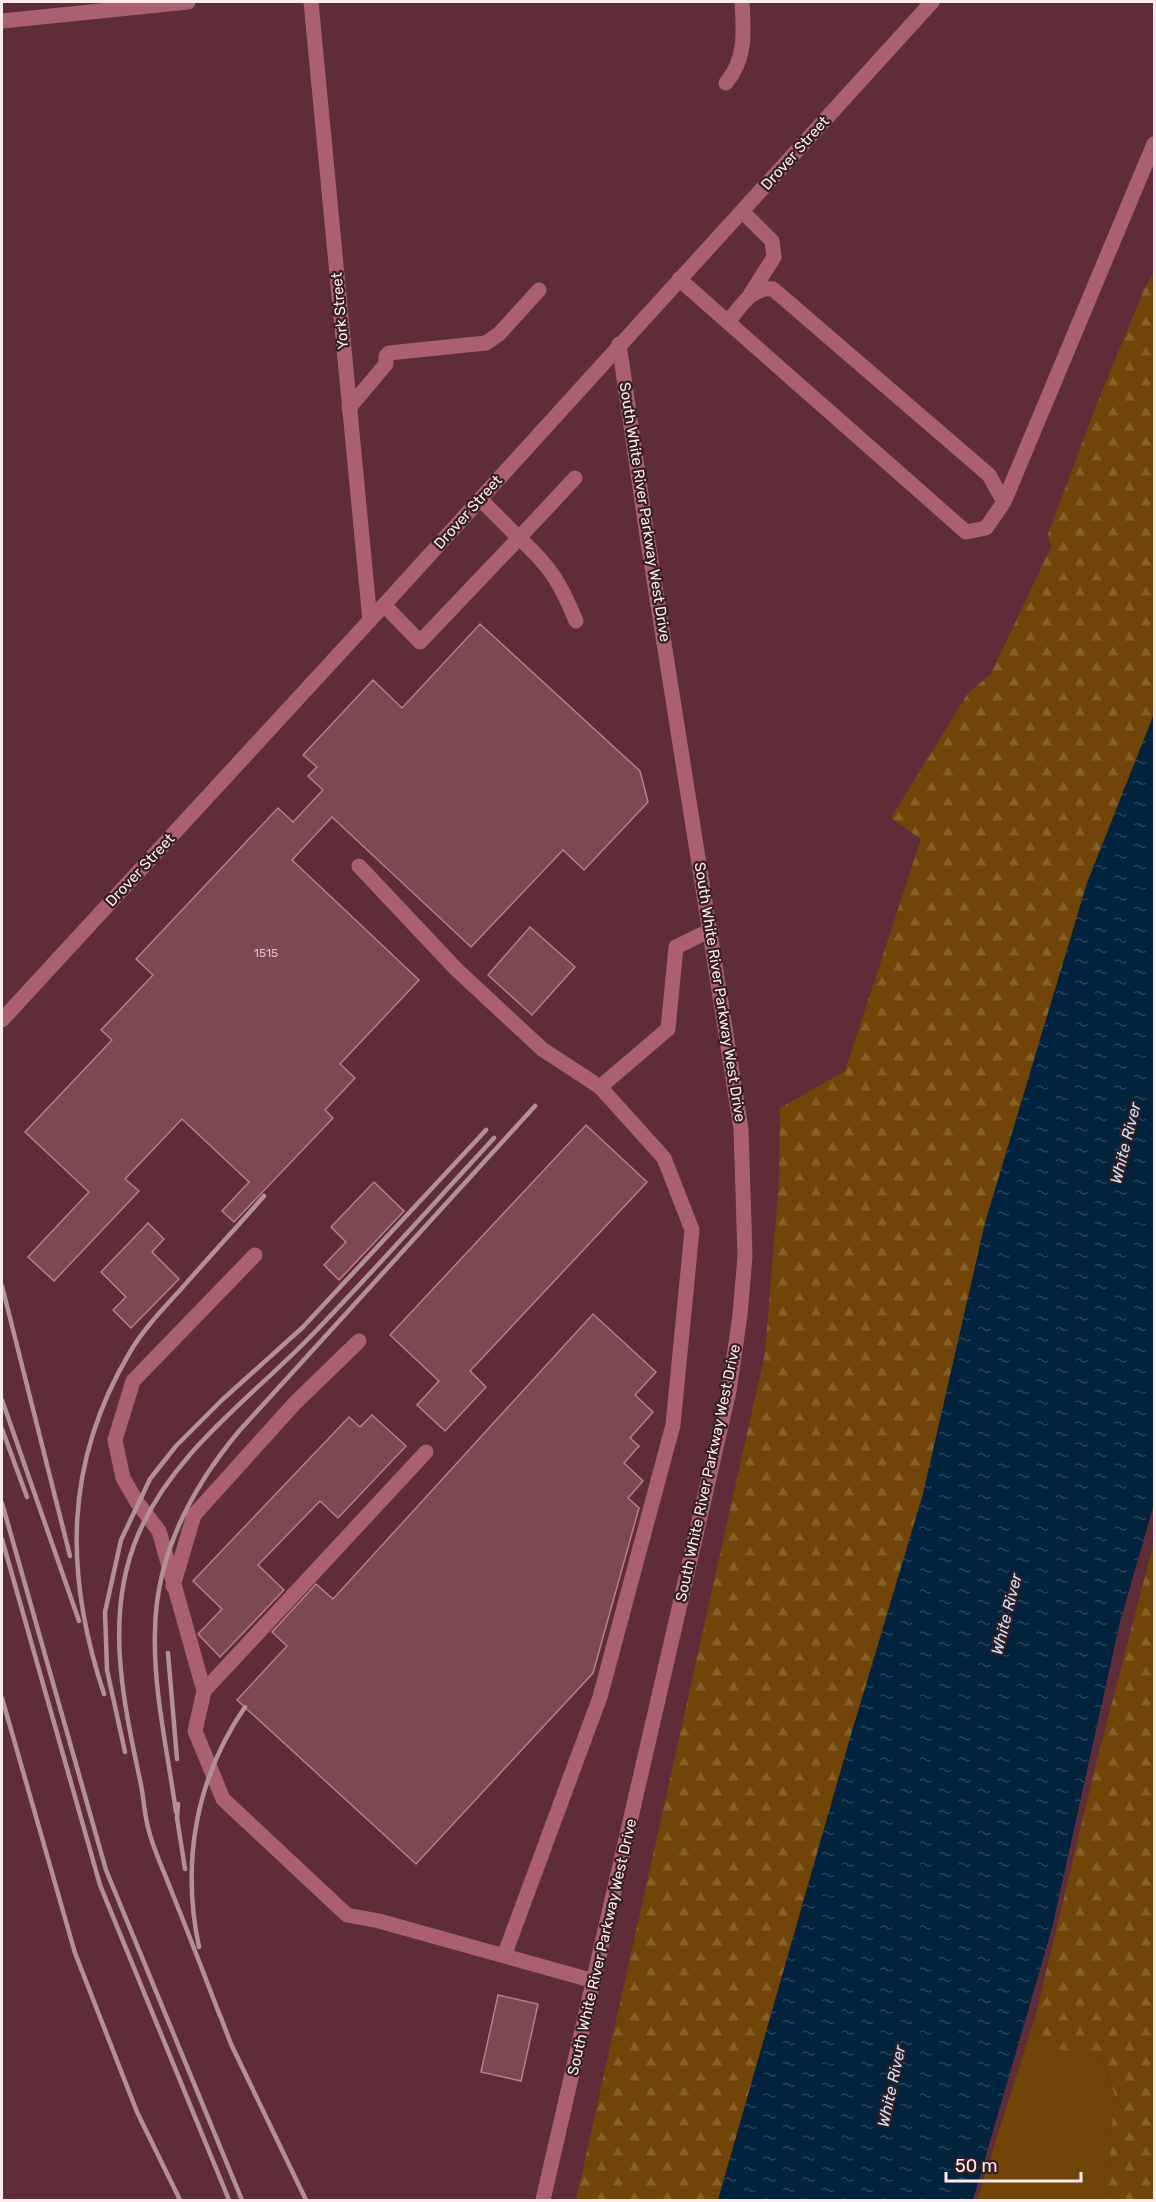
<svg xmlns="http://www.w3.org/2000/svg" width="1156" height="2202" viewBox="0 0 1156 2202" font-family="Rubik,sans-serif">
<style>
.green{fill:#704507}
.forest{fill:url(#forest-firs)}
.water{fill:url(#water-ripples)}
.building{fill:#7c4852;stroke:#b87f89;stroke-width:1.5}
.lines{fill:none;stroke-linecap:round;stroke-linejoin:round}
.minor{stroke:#ab606f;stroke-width:15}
.rail{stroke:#b29097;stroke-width:4.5}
.labels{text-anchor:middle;stroke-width:4.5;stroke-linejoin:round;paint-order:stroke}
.number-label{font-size:12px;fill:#dec2c7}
.street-label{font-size:15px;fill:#ffebee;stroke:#341e22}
.water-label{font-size:16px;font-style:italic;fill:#cce2f7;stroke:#341e22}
</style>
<defs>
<pattern id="forest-firs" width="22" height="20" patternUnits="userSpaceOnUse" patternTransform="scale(1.5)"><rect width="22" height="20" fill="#704507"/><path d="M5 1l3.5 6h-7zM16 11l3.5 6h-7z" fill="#85602b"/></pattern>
<pattern id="water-ripples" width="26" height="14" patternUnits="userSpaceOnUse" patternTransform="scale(1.5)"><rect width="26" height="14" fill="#02233e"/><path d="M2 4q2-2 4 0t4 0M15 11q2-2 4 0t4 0" fill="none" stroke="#28435a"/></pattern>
</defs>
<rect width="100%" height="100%" fill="#5e2d37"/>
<path class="green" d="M1036 2014 1040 2045 1102 2060 1114 2094 1107 2200H977Z"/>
<path class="forest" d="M1154 272V714L1087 883 985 1223 923 1494 848 1745 718 2200H576L765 1353 779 1179 780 1108 845 1071 921 839 891 818 968 693 991 674 1051 547 1048 534 1098 401 1143 292Z
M1154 1542V2200H1107L1114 2094 1103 2061 1040 2045 1036 2014 1096 1764Z"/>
<path class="water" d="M1154 714V1504L1120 1622 1052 1928 973 2200H718L848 1745 923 1494 985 1223 1087 883Z"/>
<path class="building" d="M480 624 640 771 648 802 584 870 563 850 471 947 332 817 292 860 419 980 340 1064 355 1078 325 1110 333 1118 234 1222 222 1211 249 1182 182 1119 125 1179 139 1191 54 1281 28 1257 89 1192 25 1132 112 1040 101 1030 153 975 136 959 278 808 293 822 323 790 308 776 317 767 303 755 373 680 402 708Z
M530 927 575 967 532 1015 488 975Z
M586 1125 647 1182 470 1371 486 1387 445 1431 417 1405 439 1381 390 1335Z
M374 1182 404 1211 339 1280 324 1265 346 1242 331 1227Z
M148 1223 164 1239 152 1252 179 1279 131 1328 113 1310 126 1297 101 1272Z
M593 1314 656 1372 635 1395 653 1412 630 1438 639 1446 624 1463 643 1481 628 1498 639 1508 593 1673 416 1864 237 1700 287 1646 272 1632 316 1584 333 1599Z
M372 1415 406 1446 338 1518 320 1501 258 1565 284 1590 220 1657 198 1634 222 1609 193 1581 349 1417 360 1427Z
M498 1995 538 2004 521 2081 481 2072Z"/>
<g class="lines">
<path class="minor" d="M311 2 370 621
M2 21 188 2
M726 83C746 59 744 32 742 2
M742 211 772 241 774 257 750 295
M679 279 966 532 986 528 1004 502 1154 144
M728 322C741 306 751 287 773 289L989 475 1004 502
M349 408 386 364V356L389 353 486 343 499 334 539 290
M575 478 519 538C550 566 560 582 576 621
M384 605 420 642 519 538 480 499
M359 866 456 969 542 1049 600 1087
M2 1020 384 605 932 2
M255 1255 133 1381 115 1440 123 1478 137 1502 159 1531 204 1691 195 1731 223 1799 347 1915 379 1921 594 1981
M173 1586 194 1515 295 1403 359 1341
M204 1691 426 1452
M504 1956 600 1697 673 1425 692 1230 664 1158 600 1087 668 1029 676 947 711 930
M543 2200 729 1391 740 1315 745 1256 741 1129 648 542 619 344"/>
<path class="rail" d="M2 1286 70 1556
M2 1400 79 1621
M2 1429 27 1497
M2 1503 106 1870 242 2200
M2 1539 100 1885 229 2200
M168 1653 177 1759
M104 1694C64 1573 64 1463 130 1352 144 1328 164 1308 182 1288 209 1257 237 1227 264 1196
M2 1698 75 1953 137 2112 180 2200
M125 1752 107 1670 105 1612 121 1540 150 1479 176 1446 222 1400 303 1327 486 1130
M178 1804 177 1818 185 1869
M176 1812C168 1754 153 1689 155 1631 156 1554 192 1487 240 1430L535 1106
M199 1947C181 1862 196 1778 245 1707
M218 2010 231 2044 306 2200
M220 2016C204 1974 188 1932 171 1890 164 1871 154 1851 149 1831 144 1815 144 1797 140 1780 123 1700 104 1614 138 1535 173 1452 250 1399 311 1336 373 1272 433 1204 494 1138"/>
</g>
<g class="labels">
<g class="number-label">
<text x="266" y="957">1515</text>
</g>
<g class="street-label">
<text transform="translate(795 153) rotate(-48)" y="5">Drover Street</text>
<text transform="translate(340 311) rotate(-95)" y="5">York Street</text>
<text transform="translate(468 512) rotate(-48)" y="5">Drover Street</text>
<text transform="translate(645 512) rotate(81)" y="5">South White River Parkway West Drive</text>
<text transform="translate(140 870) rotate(-47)" y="5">Drover Street</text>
<text transform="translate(720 992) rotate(81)" y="5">South White River Parkway West Drive</text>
<text transform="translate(708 1473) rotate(-78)" y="5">South White River Parkway West Drive</text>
<text transform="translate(602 1947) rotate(-77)" y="5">South White River Parkway West Drive</text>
</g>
<g class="water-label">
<text transform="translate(1125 1143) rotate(-76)" y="6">White River</text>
<text transform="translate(1006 1614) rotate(-76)" y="6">White River</text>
<text transform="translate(891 2086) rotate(-78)" y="6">White River</text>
</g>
</g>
<rect width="1156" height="2202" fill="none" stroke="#ffebee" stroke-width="6"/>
<path d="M946 2172v9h135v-9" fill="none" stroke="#ffebee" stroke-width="3"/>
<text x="955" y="2172" font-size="18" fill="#ffebee" stroke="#341e22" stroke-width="4.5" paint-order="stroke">50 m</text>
</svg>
